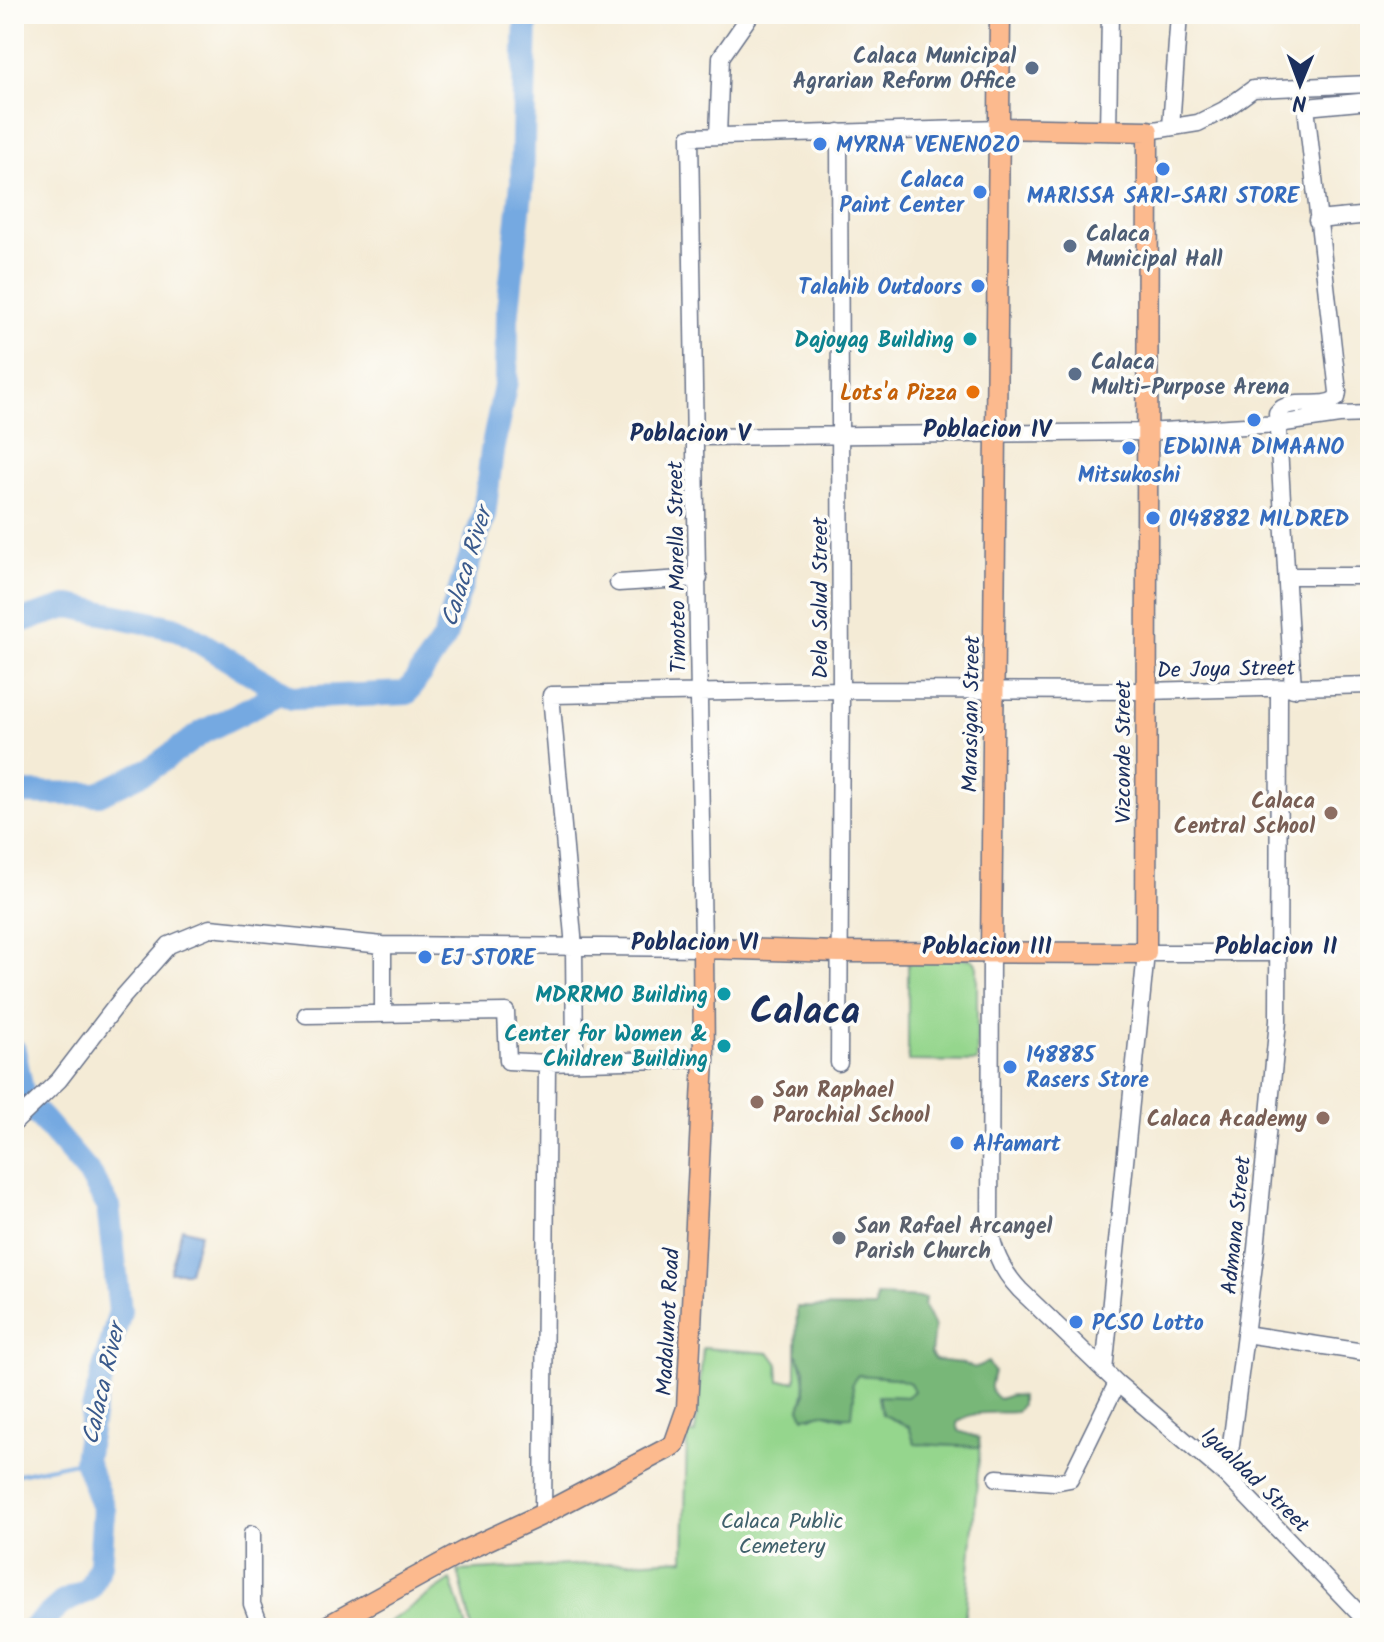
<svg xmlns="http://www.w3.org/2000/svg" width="1384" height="1642" viewBox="0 0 1384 1642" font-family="Kalam,sans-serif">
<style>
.green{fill:#95d68d;stroke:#588276;stroke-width:2}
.forest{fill:#78b778;stroke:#4a736b;stroke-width:2}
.water{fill:#74a9e1;stroke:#486ca0;stroke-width:2}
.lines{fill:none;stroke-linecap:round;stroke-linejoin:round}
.stream{stroke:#74a9e1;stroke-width:4}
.river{stroke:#74a9e1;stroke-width:24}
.minor-casing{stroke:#677188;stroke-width:19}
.major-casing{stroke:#677188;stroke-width:23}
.minor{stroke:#fff;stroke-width:16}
.major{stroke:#fcba8e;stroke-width:20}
.service-dot{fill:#5c6f8a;stroke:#fdfcf7;stroke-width:3}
.shop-dot{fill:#3f7fe0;stroke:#fdfcf7;stroke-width:3}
.culture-dot{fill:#0f9aa8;stroke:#fdfcf7;stroke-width:3}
.food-dot{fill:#e8710a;stroke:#fdfcf7;stroke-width:3}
.education-dot{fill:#8d6e63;stroke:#fdfcf7;stroke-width:3}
.worship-dot{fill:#6b7280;stroke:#fdfcf7;stroke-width:3}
.labels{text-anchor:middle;stroke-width:7;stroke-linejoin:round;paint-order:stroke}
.service-label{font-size:22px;font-weight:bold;fill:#4e5e75;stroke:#fdfcf7;text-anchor:start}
.shop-label{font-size:22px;font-weight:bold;fill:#366cbe;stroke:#fdfcf7;text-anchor:start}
.culture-label{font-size:22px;font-weight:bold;fill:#0d838f;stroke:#fdfcf7;text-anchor:end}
.food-label{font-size:22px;font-weight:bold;fill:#c56008;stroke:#fdfcf7;text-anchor:end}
.street-label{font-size:22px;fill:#1b2f5e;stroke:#fdfcf7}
.education-label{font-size:22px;font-weight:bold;fill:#785e54;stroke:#fdfcf7;text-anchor:end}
.worship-label{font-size:22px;font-weight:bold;fill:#5b616d;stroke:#fdfcf7;text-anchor:start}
.park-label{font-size:22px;fill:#40616c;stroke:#fdfcf7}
.neighbourhood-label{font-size:24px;font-weight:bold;fill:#1b2f5e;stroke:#fdfcf7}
.water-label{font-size:24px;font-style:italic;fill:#3a5a8c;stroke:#fdfcf7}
.town-label{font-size:38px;font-weight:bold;fill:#1b2f5e;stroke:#fdfcf7}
</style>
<rect width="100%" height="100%" fill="#fdfcf7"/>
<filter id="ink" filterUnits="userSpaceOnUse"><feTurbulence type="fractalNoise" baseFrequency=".0125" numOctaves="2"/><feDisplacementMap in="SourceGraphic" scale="16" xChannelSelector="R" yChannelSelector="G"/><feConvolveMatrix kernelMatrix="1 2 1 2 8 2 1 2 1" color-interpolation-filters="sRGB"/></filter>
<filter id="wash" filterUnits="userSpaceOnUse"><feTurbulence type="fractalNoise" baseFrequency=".006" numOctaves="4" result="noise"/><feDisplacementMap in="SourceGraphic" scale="32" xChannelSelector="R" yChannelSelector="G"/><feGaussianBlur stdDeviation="1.8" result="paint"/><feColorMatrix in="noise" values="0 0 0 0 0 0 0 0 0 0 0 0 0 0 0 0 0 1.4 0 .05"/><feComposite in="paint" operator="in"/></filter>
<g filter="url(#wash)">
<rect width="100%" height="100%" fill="#f4ebd6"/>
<path class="green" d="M908 959H972L977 965V1062L908 1061Z
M703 1348 770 1353 778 1364 779 1381H796V1353C806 1372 807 1388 800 1408L811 1417 821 1412 843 1418 854 1397 852 1383 858 1375 896 1378 910 1383 914 1391 907 1397 879 1396 882 1414 909 1427 915 1444 980 1447 964 1628H472L458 1571 684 1559 687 1434H695Z
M451 1580 467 1628H380Z"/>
<path class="forest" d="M876 1296 925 1298 924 1306 934 1327 931 1354 935 1360 961 1363 975 1368 988 1362 994 1372C991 1384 987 1391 999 1399L1011 1395 1021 1396V1405L1016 1412C997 1414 971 1409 957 1423L959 1431 979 1438 980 1447 915 1444 909 1427 882 1414 879 1396 907 1397 914 1391 910 1383 896 1378 858 1375 852 1383 854 1396 852 1416C842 1418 835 1412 824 1413 817 1413 812 1417 804 1417L800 1408 805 1395V1369L796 1353 797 1307 875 1308Z"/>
<path class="water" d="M182 1228 200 1233 189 1272H170Z"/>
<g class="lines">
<path class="stream" d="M14 1475 85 1460"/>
<path class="river" d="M14 623 70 606 178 629 292 698 407 693 444 639 484 515 492 451 506 381 507 318 522 183 526 14
M14 793 99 794 152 768 203 732 282 692
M14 1050 24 1101
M14 1091 43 1120 91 1176 108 1206 120 1311 93 1410 85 1460 104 1510 100 1564 90 1589 62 1603 34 1628"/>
</g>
</g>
<g filter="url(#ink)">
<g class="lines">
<defs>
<path id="minor" d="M1171 127 1179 14
M1108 131 1110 14
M1148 131 1198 123 1224 110 1253 89 1370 84
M839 132 841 690 839 1063
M718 136 721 57 751 14
M1317 220 1370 215
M696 437 1146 432 1278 424 1339 415 1370 414
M1288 576H1370
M618 583 699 578
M1293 689 1277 413C1291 395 1320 411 1337 398L1338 392 1306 107 1370 101
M991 952 990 1228C993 1253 1003 1272 1020 1290L1117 1383 1227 1476 1370 1625
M383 1012V945
M306 1015 506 1012 508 1061 547 1063 543 1514
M575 1061 574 947 551 695 841 690 1146 691 1370 685
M547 1063 704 1059
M14 1123 59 1080 122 998 169 945 210 928 383 945 703 948 690 137 1000 128
M1245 1334 1370 1353
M1104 1371 1146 953H1278
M1227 1476 1256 1249 1278 1021 1279 690
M997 1478 1054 1482 1070 1479 1117 1383
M252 1534V1604L261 1628"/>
<path id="major" d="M991 952 1000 14
M324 1628 468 1549 543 1514 674 1445 687 1408 704 1059 703 948 839 952 1146 953 1148 131 1000 128"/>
</defs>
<use href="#minor" class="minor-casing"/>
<use href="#major" class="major-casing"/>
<use href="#minor" class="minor"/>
<use href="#major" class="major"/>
</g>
</g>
<g class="service-dot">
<circle cx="1032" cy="68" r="8"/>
<circle cx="1070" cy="246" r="8"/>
<circle cx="1075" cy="374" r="8"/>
</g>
<g class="shop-dot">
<circle cx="820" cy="144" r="8"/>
<circle cx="1163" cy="169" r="8"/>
<circle cx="980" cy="192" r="8"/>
<circle cx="978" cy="286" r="8"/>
<circle cx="1254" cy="420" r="8"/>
<circle cx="1129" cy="448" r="8"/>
<circle cx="1153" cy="518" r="8"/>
<circle cx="425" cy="957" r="8"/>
<circle cx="1010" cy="1067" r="8"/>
<circle cx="957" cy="1143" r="8"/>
<circle cx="1076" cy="1322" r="8"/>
</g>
<g class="culture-dot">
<circle cx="970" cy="339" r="8"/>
<circle cx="724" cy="994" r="8"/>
<circle cx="724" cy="1046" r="8"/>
</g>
<circle class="food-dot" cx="973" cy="392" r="8"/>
<g class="education-dot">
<circle cx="1331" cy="813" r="8"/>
<circle cx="757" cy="1102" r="8"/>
<circle cx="1323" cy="1118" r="8"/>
</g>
<circle class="worship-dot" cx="839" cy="1238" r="8"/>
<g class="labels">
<g class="service-label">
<text x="1016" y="63" text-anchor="end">Calaca Municipal<tspan x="1016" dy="25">Agrarian Reform Office</tspan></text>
<text x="1086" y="241">Calaca<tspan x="1086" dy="25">Municipal Hall</tspan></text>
<text x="1091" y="369">Calaca<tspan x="1091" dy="25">Multi-Purpose Arena</tspan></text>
</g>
<g class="shop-label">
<text x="836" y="152">MYRNA VENENOZO</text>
<text x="964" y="187" text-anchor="end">Calaca<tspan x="964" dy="25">Paint Center</tspan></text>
<text x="1163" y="203" text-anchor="middle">MARISSA SARI-SARI STORE</text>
<text x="962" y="294" text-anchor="end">Talahib Outdoors</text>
<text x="1254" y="454" text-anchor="middle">EDWINA DIMAANO</text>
<text x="1129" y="482" text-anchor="middle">Mitsukoshi</text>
<text x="1169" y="526">0148882 MILDRED</text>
<text x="441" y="965">EJ STORE</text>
<text x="1026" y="1062">148885<tspan x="1026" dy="25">Rasers Store</tspan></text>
<text x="973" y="1151">Alfamart</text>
<text x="1092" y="1330">PCSO Lotto</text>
</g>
<g class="culture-label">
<text x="954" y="347">Dajoyag Building</text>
<text x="708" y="1002">MDRRMO Building</text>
<text x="708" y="1041">Center for Women &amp;<tspan x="708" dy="25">Children Building</tspan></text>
</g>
<g class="food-label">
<text x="957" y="400">Lots'a Pizza</text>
</g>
<g class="street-label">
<text transform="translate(676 567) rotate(-91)" y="8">Timoteo Marella Street</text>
<text transform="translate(819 598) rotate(-90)" y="8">Dela Salud Street</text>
<text transform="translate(1226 668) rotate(-1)" y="8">De Joya Street</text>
<text transform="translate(970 714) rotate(-89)" y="8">Marasigan Street</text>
<text transform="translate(1122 752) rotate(-90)" y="8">Vizconde Street</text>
<text transform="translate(1235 1225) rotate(-84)" y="8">Admana Street</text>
<text transform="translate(667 1322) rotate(-87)" y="8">Madalunot Road</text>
<text transform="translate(1256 1479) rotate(44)" y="8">Igualdad Street</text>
</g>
<g class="education-label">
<text x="1315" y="808">Calaca<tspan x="1315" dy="25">Central School</tspan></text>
<text x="773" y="1097" text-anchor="start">San Raphael<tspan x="773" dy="25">Parochial School</tspan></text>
<text x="1307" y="1126">Calaca Academy</text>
</g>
<g class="worship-label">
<text x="855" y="1233">San Rafael Arcangel<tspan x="855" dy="25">Parish Church</tspan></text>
</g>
<g class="park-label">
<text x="782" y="1528">Calaca Public<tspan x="782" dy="25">Cemetery</tspan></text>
</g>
<g class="neighbourhood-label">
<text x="987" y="437">Poblacion IV</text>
<text x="690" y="441">Poblacion V</text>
<text x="695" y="950">Poblacion VI</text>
<text x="987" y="954">Poblacion III</text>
<text x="1276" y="954">Poblacion II</text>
</g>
<g class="water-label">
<text transform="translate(466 567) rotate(-73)" y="8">Calaca River</text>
<text transform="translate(103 1384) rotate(-77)" y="8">Calaca River</text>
</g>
<g class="town-label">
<text x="805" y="1023">Calaca</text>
</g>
</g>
<rect width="1384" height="1642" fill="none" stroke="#fdfcf7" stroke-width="48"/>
<g transform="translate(1300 84) rotate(181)" stroke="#fdfcf7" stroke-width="6" paint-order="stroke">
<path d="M0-6L14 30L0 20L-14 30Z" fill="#1b2f5e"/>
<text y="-12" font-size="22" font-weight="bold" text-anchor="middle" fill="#1b2f5e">N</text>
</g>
</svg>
